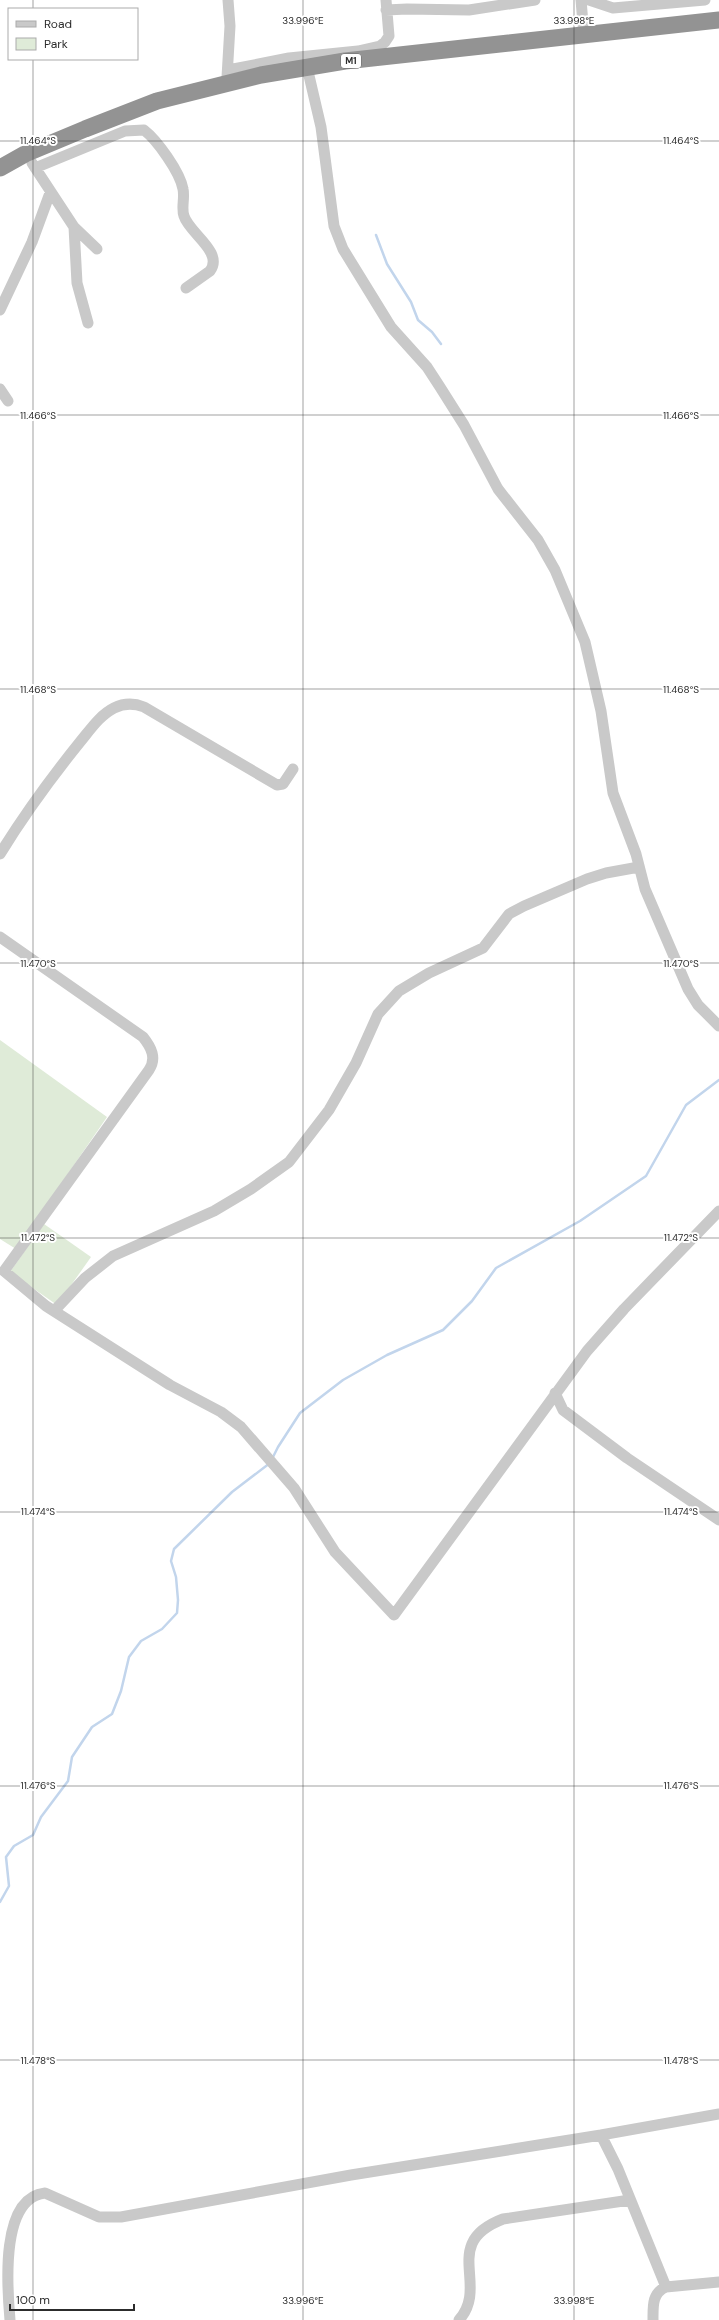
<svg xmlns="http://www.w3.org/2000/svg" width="719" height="2320" viewBox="0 0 719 2320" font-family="'DM Sans',sans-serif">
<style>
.green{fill:#dfebd8}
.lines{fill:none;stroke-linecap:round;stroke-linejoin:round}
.stream{stroke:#c2d5ec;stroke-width:2.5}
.minor{stroke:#c9c9c9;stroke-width:11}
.highway{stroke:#939393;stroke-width:17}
.ticks{fill:none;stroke:#2c2c2c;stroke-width:1;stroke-opacity:0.45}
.labels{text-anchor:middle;stroke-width:4;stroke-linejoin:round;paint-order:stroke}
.shield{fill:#fff;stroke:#6b6b6b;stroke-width:1}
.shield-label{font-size:9px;font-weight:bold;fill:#2c2c2c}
.ticks-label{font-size:10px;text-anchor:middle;fill:#2c2c2c;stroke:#fff;stroke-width:4;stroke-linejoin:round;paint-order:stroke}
</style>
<rect width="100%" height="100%" fill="#fff"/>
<path class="green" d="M0 1040 107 1117 16 1249 0 1239Z
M44 1224 91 1257 57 1305 10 1272Z"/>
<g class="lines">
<path class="stream" d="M376 235 387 264 411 302 418 320 432 332 441 344
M272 1459 278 1447 300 1413 343 1380 387 1355 443 1330 472 1301 496 1268 580 1221 646 1176 686 1105 719 1080
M0 1902 9 1886 6 1857 14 1846 33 1835 41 1817 68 1781 72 1757 92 1727 112 1714 121 1691 129 1657 141 1641 162 1629 177 1613 178 1600 176 1577 171 1561 174 1549 232 1492 270 1463"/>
<path class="minor" d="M581 0 584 35
M589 0 613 8 705 0
M386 10 407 9 469 10 535 0
M307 67 321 127 334 226 343 249 391 327 427 367 440 387 464 425 498 489 538 540 555 570 585 642 601 711 613 793 636 854 645 889 688 989 698 1005 719 1026
M228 70 289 58 358 51 380 46 385 42 389 36 386 0
M227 77 230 26 228 0
M32 163 74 227 97 249
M35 168 125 131 144 130C157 140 180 172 183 189 185 198 181 208 184 216 189 233 224 252 210 271L186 288
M74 227 77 283 88 323
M0 310 32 242 50 193
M0 389 8 401
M0 854C24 815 51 778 80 742 90 730 100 715 114 708 124 703 134 703 144 707L277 785 283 784 293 769
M0 937 143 1037C151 1047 157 1058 149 1070L4 1271 46 1306 170 1385 221 1412 241 1427 294 1488 335 1552 394 1615 587 1351 624 1309 719 1211
M54 1311 85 1278 113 1256 214 1211 251 1189 289 1162 329 1110 356 1063 378 1014 399 991 429 973 483 948 509 914 524 906 587 879 606 873 639 867
M555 1393 563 1410 627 1458 719 1520
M601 2135 719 2114
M10 2320C7 2286 0 2198 45 2193L99 2217H121L351 2175 601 2135 618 2169 666 2287
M459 2320C490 2285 440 2243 503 2219L630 2200
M653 2320C653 2306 652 2293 666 2287L719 2282"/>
<path class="highway" d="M0 168 25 154 85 129 157 101 261 75 345 61 719 20"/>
</g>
<path class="ticks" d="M33 0V9M303 0V2320M574 0V2320M33 59V2320M0 141H719M0 415H719M0 689H719M0 963H719M0 1238H719M0 1512H719M0 1786H719M0 2060H719"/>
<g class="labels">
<rect class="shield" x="341" y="54" width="20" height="14" rx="3"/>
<g class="shield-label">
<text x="351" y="64">M1</text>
</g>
</g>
<g class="ticks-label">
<text x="303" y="24">33.996°E</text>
<text x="574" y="24">33.998°E</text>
<text x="38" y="144">11.464°S</text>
<text x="681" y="144">11.464°S</text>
<text x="38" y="419">11.466°S</text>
<text x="681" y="419">11.466°S</text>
<text x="38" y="693">11.468°S</text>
<text x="681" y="693">11.468°S</text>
<text x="38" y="967">11.470°S</text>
<text x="681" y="967">11.470°S</text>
<text x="38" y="1241">11.472°S</text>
<text x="681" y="1241">11.472°S</text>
<text x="38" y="1515">11.474°S</text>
<text x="681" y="1515">11.474°S</text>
<text x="38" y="1789">11.476°S</text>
<text x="681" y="1789">11.476°S</text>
<text x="38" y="2064">11.478°S</text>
<text x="681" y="2064">11.478°S</text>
<text x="303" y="2304">33.996°E</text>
<text x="574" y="2304">33.998°E</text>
</g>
<rect x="8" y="8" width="130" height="52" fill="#ffffff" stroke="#ababab"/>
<rect x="16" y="21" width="20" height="6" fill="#c9c9c9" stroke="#ababab"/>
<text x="44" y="28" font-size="12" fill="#2c2c2c">Road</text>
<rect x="16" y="38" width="20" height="12" fill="#dfebd8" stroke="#ababab"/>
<text x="44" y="48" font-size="12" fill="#2c2c2c">Park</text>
<path d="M10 2304v6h124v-6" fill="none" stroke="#2c2c2c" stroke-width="2"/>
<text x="16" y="2304" font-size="12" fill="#2c2c2c" stroke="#ffffff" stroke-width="3" paint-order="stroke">100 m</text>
</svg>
